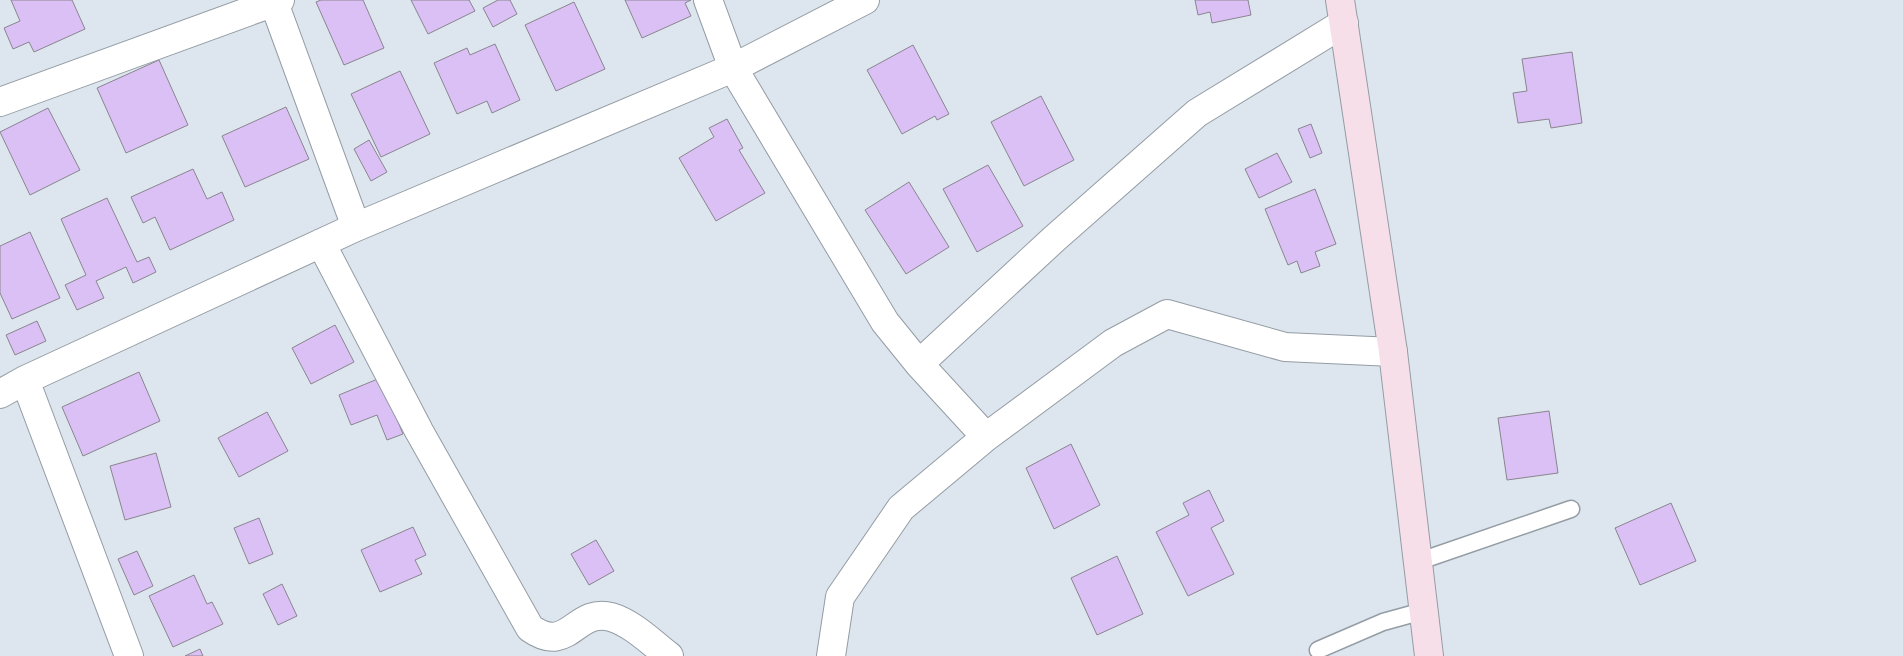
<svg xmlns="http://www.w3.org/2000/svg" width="1903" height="656" viewBox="0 0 1903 656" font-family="'Work Sans',sans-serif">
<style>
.building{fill:#dbc0f6;stroke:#89858e}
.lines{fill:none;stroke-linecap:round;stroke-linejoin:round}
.lane-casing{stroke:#949ca4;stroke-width:19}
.street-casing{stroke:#949ca4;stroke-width:30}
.secondary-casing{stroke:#949ca4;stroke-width:30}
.lane{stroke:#fff;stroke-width:16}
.street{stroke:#fff;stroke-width:28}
.secondary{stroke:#f7dfe9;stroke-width:28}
</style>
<rect width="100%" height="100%" fill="#dde6ef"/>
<path class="building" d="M11 0H72L85 29 34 52 29 42 13 49 4 28 20 21Z
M321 0H363L384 48 344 65 316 2Z
M411 0H469L475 11 428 34Z
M498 0H510L517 14 493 27 483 8Z
M625 0H691L685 3 691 16 642 38Z
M1195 0H1248L1251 15 1212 23 1210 12 1198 15Z
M574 2 605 69 556 91 525 25Z
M495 44 520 100 492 113 487 101 457 114 434 63 467 48 470 55Z
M913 45 949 114 937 120 935 116 902 134 867 70Z
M1572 52 1582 123 1551 128 1549 119 1518 123 1513 93 1527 91 1522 59Z
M159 60 188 125 126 153 97 88Z
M400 71 430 134 381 157 351 94Z
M1041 96 1074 160 1024 186 991 122Z
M286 107 309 159 245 187 222 136Z
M48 108 80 170 30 195 0 132Z
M727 119 743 148 739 150 765 193 716 221 679 158 714 137 709 128Z
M1311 124 1322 153 1310 158 1298 129Z
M369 140 387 172 371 181 354 149Z
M1277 153 1292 182 1259 198 1245 169Z
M988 165 1023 226 977 252 943 189Z
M193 169 207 199 222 192 234 220 170 250 155 217 143 223 131 197Z
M909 182 949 247 906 274 865 210Z
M1315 189 1336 244 1315 252 1320 266 1301 273 1297 261 1288 265 1265 209Z
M107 198 137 262 149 257 156 272 133 283 126 267 96 281 104 298 77 310 65 285 86 275 61 219Z
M30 232 60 298 12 319 0 293V246Z
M37 321 46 341 15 355 6 335Z
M335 325 354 362 311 384 292 348Z
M139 372 160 421 83 456 62 407Z
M380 378 403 434 387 440 377 415 351 425 339 395Z
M1549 411 1558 473 1507 480 1498 418Z
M267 412 288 451 239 477 218 438Z
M1071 444 1100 505 1054 529 1026 468Z
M156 453 171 507 125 520 110 466Z
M1209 490 1224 521 1211 528 1234 574 1188 596 1156 532 1189 515 1183 503Z
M1671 503 1696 561 1640 585 1615 528Z
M259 518 273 554 249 564 234 528Z
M413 527 426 555 415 560 422 574 380 592 361 550Z
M596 540 614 571 589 585 571 554Z
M137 551 153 586 134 595 118 559Z
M1117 556 1143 614 1097 635 1071 578Z
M194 575 207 604 212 602 223 624 173 647 149 596Z
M282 584 297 616 278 625 263 594Z
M200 649 203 656H185Z"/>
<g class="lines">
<defs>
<path id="lane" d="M1417 562 1571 509
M1318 650 1383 622 1423 611"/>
<path id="street" d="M273 0 356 227
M708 0 733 68 885 322 919 364 1054 239 1197 113 1344 23
M0 102 280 0
M321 243 419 431 530 628C569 656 575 607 611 617 632 623 652 643 669 656
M919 364 986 437
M25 380 129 656
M0 394 25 380 356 227 733 68 865 0
M831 656 840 597 901 508 986 437 1113 343 1167 314 1285 347 1393 352"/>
<path id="secondary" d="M1340 0 1393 352 1429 656"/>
</defs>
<use href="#lane" class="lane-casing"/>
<use href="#street" class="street-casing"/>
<use href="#secondary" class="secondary-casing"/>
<use href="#lane" class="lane"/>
<use href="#street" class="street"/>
<use href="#secondary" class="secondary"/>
</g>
</svg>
